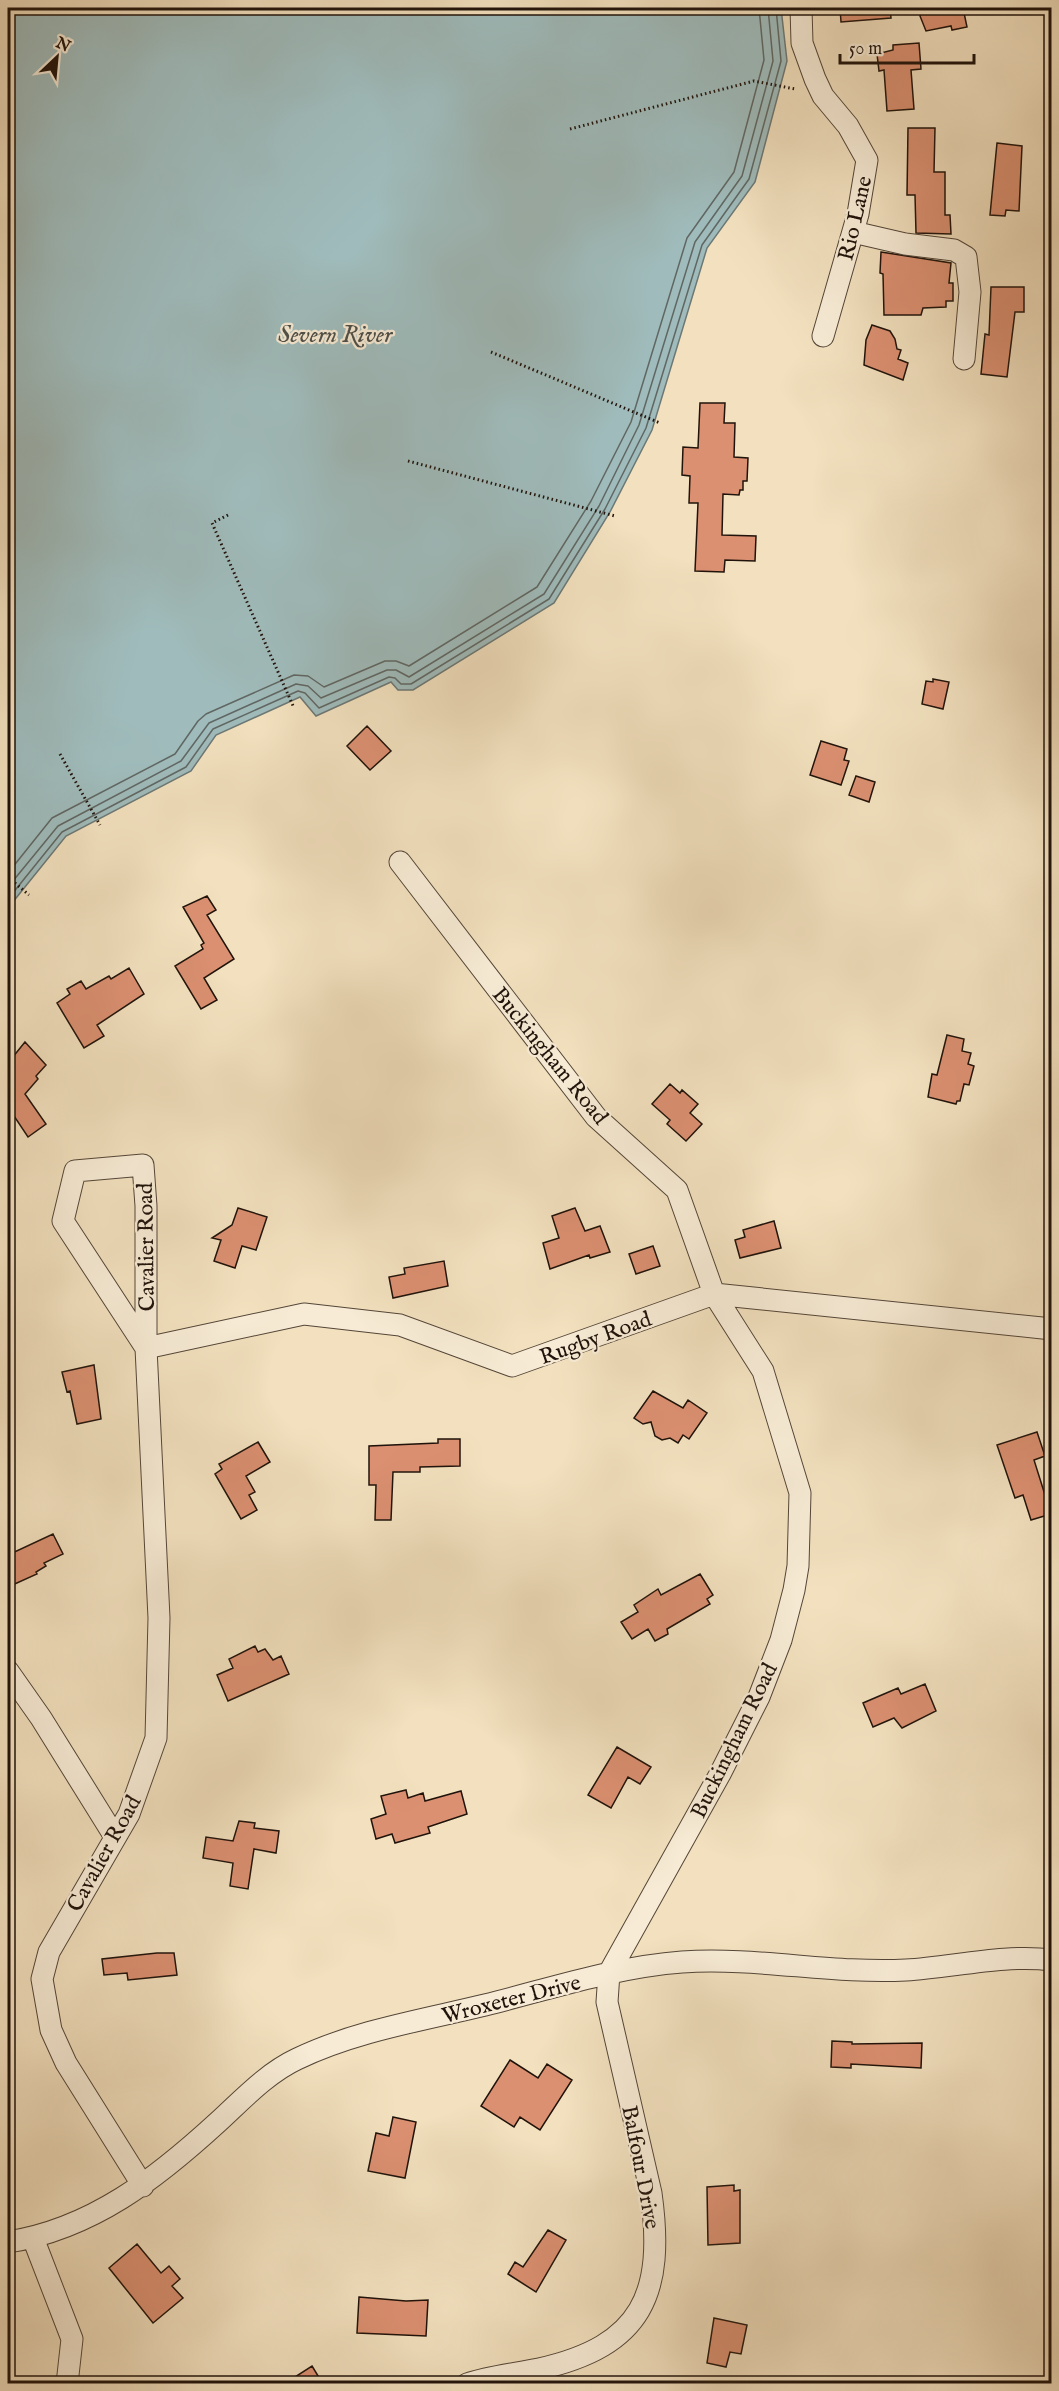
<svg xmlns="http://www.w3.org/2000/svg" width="1059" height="2391" viewBox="0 0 1059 2391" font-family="'IM FELL English',serif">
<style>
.water{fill:#9fbbbb;stroke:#6c7875;stroke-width:1.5}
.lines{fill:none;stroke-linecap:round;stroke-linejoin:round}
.shore{stroke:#606763;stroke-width:1.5}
.building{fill:#db9071;stroke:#20130b;stroke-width:1.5}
.minor-casing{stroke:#544638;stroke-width:23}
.path{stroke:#20130b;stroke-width:3;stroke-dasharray:1.5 3;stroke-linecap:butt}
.minor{stroke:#f7ebd5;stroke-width:21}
.labels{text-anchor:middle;stroke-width:4.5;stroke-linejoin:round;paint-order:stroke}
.street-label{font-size:22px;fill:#20130b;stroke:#f7ebd5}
.water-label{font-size:24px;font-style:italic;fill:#4c4e49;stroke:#f7ebd5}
</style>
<rect width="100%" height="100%" fill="#f2e0be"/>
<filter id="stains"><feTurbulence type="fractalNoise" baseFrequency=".00333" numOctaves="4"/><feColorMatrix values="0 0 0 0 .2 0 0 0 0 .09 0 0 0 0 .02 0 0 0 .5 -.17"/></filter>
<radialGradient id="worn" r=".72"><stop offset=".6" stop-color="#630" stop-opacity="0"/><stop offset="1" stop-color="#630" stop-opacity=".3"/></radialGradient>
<path class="water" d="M8 8H781L787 61 755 182 707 248 652 430 610 512 554 603 413 690H398L391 682 316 716 300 697 216 735 191 771 66 836 8 908Z"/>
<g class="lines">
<path class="shore" d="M8 873 52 818 175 754 198 721 206 714 294 675 308 676 324 687 385 661H396L409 666 537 587 591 501 631 422 687 238 734 172 764 60 759 8
M8 887 58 826 181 761 209 723 296 684 308 686 321 698 387 670H396L409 677 544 594 599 506 639 425 695 242 742 176 773 61 768 8
M8 899 62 832 186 767 213 729 298 691 305 693 319 708 389 677 395 678 401 684H411L549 599 605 509 646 428 702 245 749 179 781 61 776 8"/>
</g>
<path class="building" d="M840 8H890L891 18 841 22Z
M922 8H963L967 27 952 30 951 26 926 31 920 16Z
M919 43 921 69 911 70 914 109 887 111 884 70 879 71 877 54 893 50V45Z
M908 128H935L934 172H945V215H950L951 234 916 233 915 195H907Z
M997 143 1022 146 1019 211 1006 210 1005 216 990 215Z
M881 252 951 263 949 283H953V301H946V307L923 308 921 315H884L883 274 880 273Z
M991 287H1024V312H1015L1007 377 981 374 985 334 989 335Z
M872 325 890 331 895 339 897 349 901 350 898 359 908 363 903 380 864 365 866 340Z
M700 403H725L724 423H735L734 457 748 458 747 481H743V490H740L739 495 723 494 722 535 756 536 755 561 725 560 724 572 695 571 698 503H689L690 476 682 475 683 447 698 448Z
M933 679 949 682 943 709 922 704 926 681 933 682Z
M367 726 391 751 370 770 347 746Z
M821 741 847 749 844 760 849 761 841 785 810 775Z
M856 776 875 782 869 802 849 795Z
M207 896 216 910 207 915 234 959 204 978 217 1000 201 1009 175 966 203 949 201 945 204 943 183 907Z
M129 968 144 994 97 1025 104 1036 84 1048 57 1003 70 994 67 989 81 981 86 989 109 976 111 979Z
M947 1035 964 1039 962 1051 971 1053 968 1064 974 1066 969 1085 964 1084 960 1101H957L956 1104 928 1097 932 1074 937 1075Z
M25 1042 46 1065 36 1076 38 1079 25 1094 46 1124 28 1137 8 1107V1063Z
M670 1084 680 1093 682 1090 698 1104 690 1113 702 1124 686 1141 667 1124 670 1120 652 1104Z
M238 1208 267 1217 256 1250 242 1246 235 1268 214 1261 221 1240 212 1238 232 1225Z
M575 1208 585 1231 600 1226 610 1252 590 1258 589 1255 550 1269 543 1243 559 1238 552 1216Z
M774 1221 781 1248 740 1258 735 1240 745 1237 743 1230Z
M653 1246 660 1266 636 1274 629 1254Z
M444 1261 448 1286 393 1298 389 1277 405 1274 404 1268Z
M94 1365 101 1419 77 1424 70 1391 67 1392 62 1372Z
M653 1391 683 1408 688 1400 707 1413 689 1439 683 1435 678 1443 670 1438 662 1440 655 1436 651 1422 643 1424 634 1418Z
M1037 1432 1045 1456 1034 1460 1051 1514 1031 1520 1023 1495 1015 1498 997 1445Z
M438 1439H460V1466L420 1467V1472H393L391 1520H375L376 1485H369V1446L438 1443Z
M258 1442 270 1462 246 1476 255 1492 249 1495 257 1510 241 1519 215 1474 222 1469 219 1464Z
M53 1534 63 1554 44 1563 46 1566 36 1572 37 1574 8 1587V1555Z
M700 1574 713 1595 707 1599 710 1604 667 1629 668 1634 655 1641 648 1629 632 1639 621 1622 638 1612 634 1605 658 1589 661 1595Z
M255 1646 258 1652 265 1649 273 1660 281 1656 289 1674 228 1701 217 1675 233 1668 229 1659Z
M925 1684 936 1711 902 1728 894 1718 873 1727 863 1703 898 1688 901 1694Z
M617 1747 651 1767 640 1784 628 1777 611 1808 588 1795Z
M406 1790 408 1798 423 1793 425 1801 461 1791 467 1814 428 1827 430 1833 395 1843 392 1834 376 1839 371 1819 386 1814 381 1796Z
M239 1821 255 1823 254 1828 279 1831 276 1853 254 1849 248 1889 230 1886 233 1863 203 1858 206 1837 233 1841Z
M157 1953H174L177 1975 128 1980 127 1973 104 1975 102 1959Z
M832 2041 852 2042V2044L922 2043 921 2068 851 2064V2068L831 2067Z
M510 2060 538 2078 547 2064 572 2080 540 2130 520 2117 514 2127 481 2106Z
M393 2117 416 2122 405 2178 368 2171 376 2133 389 2136Z
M734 2185V2191L740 2190V2243L708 2245 707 2187Z
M548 2230 566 2240 536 2292 508 2274 515 2262 523 2267Z
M137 2244 161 2273 169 2266 180 2279 172 2286 183 2298 153 2323 109 2268Z
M359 2297 406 2301 428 2300 426 2336 357 2333Z
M714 2318 747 2325 741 2354 730 2352 726 2367 707 2363Z
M312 2366 323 2384H284Z"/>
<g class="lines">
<defs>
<path id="minor" d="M801 8 802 43 815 79 823 96 848 126 867 160 858 214 823 336
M853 232 905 244 954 250 966 257 970 292 964 359
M400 862 596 1117 677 1190 714 1294 763 1371 800 1493 798 1566 794 1590 781 1640 759 1697 720 1774 609 1973 607 2002 651 2193C665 2293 643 2346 539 2369 515 2374 490 2376 467 2384
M8 1671 41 1718 115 1837
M143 2186 66 2063 51 2030 42 1979 49 1952 129 1814 156 1738 159 1618 146 1348V1206L143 1165 75 1171 63 1221 146 1348 304 1314 400 1325 512 1366 714 1294 1052 1329
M33 2238 72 2339 67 2384
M8 2242C92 2229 157 2178 218 2122 242 2100 267 2073 297 2059 355 2031 423 2020 485 2005 550 1989 615 1967 682 1962 757 1957 832 1974 906 1970 954 1967 1004 1954 1052 1960"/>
</defs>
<use href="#minor" class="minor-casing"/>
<path class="path" d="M570 129 754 81 795 89
M491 352 660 423
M408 461 615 516
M228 515 212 523 294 708
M60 754 100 825
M8 877 29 895"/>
<use href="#minor" class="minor"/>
</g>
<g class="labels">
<g class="street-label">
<text transform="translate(854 218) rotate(-77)" y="8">Rio Lane</text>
<text transform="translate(551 1055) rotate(51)" y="8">Buckingham Road</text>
<text transform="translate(145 1247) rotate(-91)" y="8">Cavalier Road</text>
<text transform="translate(595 1337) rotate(-20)" y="8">Rugby Road</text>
<text transform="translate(733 1740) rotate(-64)" y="8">Buckingham Road</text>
<text transform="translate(103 1853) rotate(-61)" y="8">Cavalier Road</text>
<text transform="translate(511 1998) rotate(-14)" y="8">Wroxeter Drive</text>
<text transform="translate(642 2167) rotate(79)" y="8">Balfour Drive</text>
</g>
<g class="water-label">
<text x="335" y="342">Severn River</text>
</g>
</g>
<rect width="1059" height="2391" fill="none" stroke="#f2e0be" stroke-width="30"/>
<rect x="9" y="9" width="1041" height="2373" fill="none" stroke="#20130b" stroke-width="3"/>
<rect x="15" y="15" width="1029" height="2361" fill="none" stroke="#20130b" stroke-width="1.5"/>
<g transform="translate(57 57) rotate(26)" stroke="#f7ebd5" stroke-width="4.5" paint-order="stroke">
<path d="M0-4.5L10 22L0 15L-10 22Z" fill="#20130b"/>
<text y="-9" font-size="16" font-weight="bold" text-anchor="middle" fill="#20130b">N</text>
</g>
<path d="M840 54v9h134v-9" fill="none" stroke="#20130b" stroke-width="3"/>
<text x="849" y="54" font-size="18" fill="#20130b" stroke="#f7ebd5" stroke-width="4.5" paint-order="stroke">50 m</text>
<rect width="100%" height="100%" filter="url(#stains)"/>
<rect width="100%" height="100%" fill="url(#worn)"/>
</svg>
